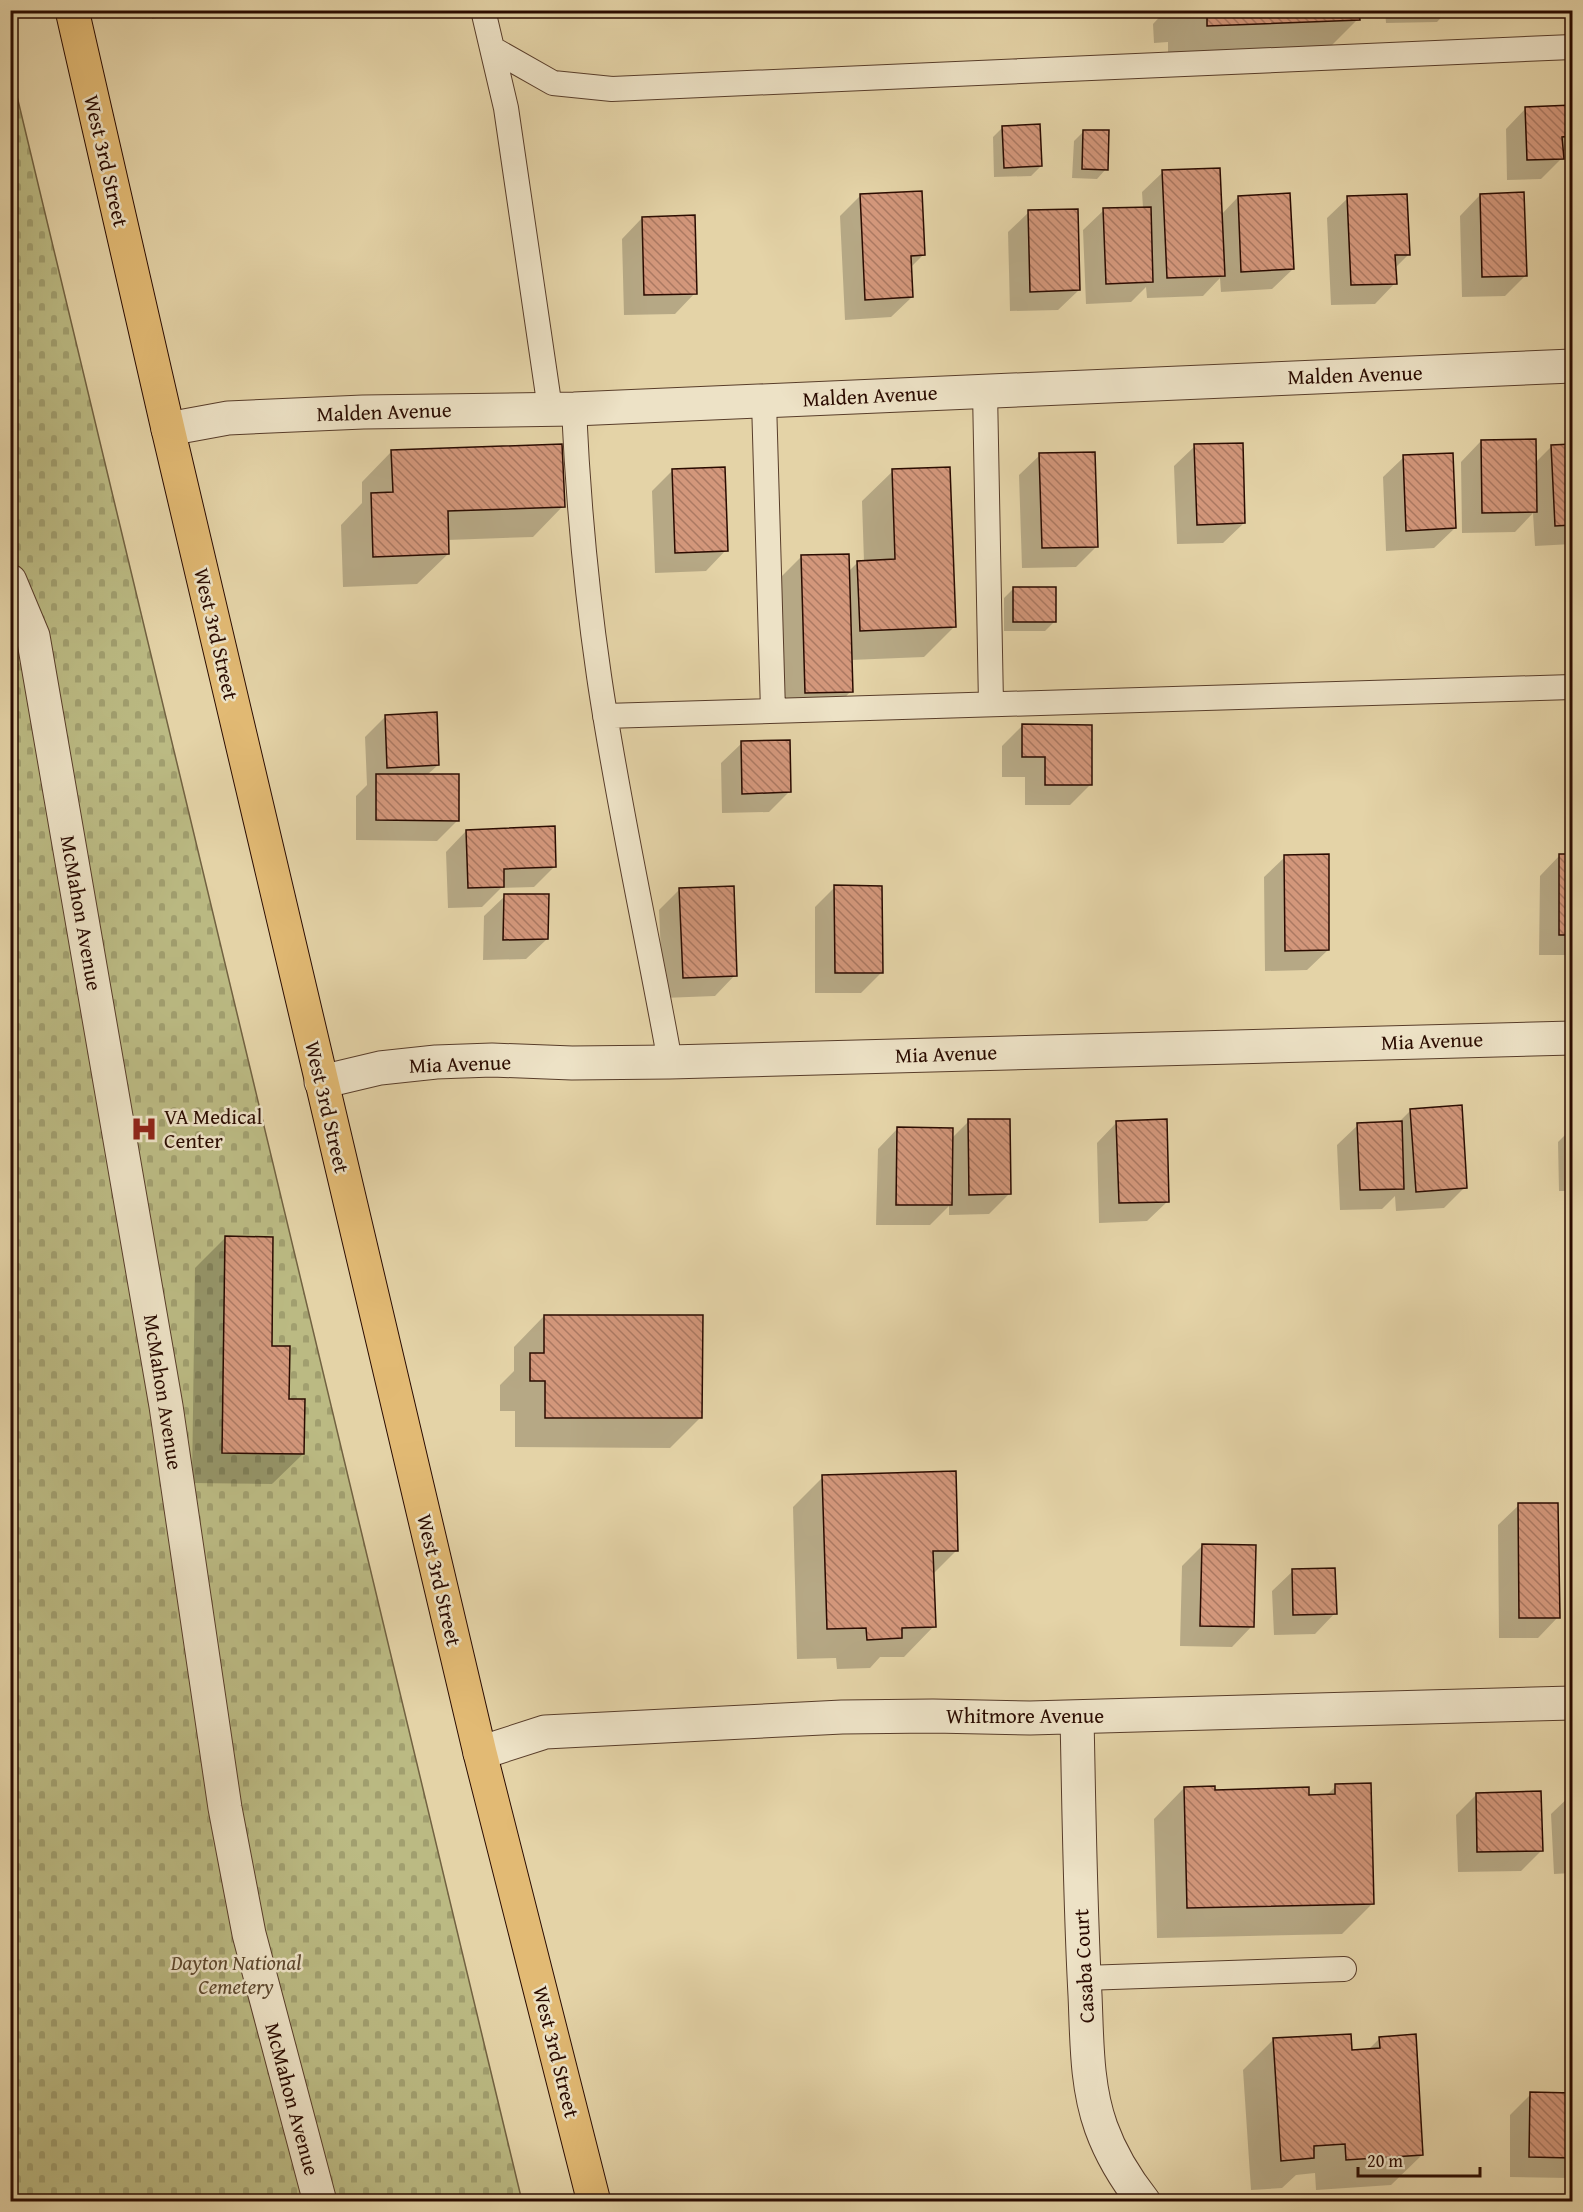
<svg xmlns="http://www.w3.org/2000/svg" width="1583" height="2212" viewBox="0 0 1583 2212" font-family="'Gentium Book Plus',serif">
<style>
.cemetery{fill:url(#cemetery-stones);stroke:#726242;stroke-width:1.5}
.shadow{fill:#0003}
.building{fill:url(#building-back-hatch);stroke:#2a0b00;stroke-width:1.5}
.lines{fill:none;stroke-linecap:round;stroke-linejoin:round}
.service-casing{stroke:#583d2a;stroke-width:26}
.minor-casing{stroke:#583d2a;stroke-width:35}
.primary-casing{stroke:#2a0b00;stroke-width:35}
.service{stroke:#ede2c6;stroke-width:24}
.minor{stroke:#ede2c6;stroke-width:33}
.primary{stroke:#e2ba74;stroke-width:33}
.labels{text-anchor:middle;stroke-width:5;stroke-linejoin:round;paint-order:stroke}
.street-label{font-size:21px;fill:#2a0b00;stroke:#ede2c6}
.poi-label{font-size:21px;fill:#2a0b00;stroke:#ede2c6;text-anchor:start}
.park-label{font-size:21px;font-style:italic;fill:#5d482e;stroke:#ede2c6}
</style>
<defs>
<pattern id="cemetery-stones" width="16" height="16" patternUnits="userSpaceOnUse" patternTransform="scale(1.5)"><rect width="16" height="16" fill="#bbba83"/><path d="M2 7V4a2 2 0 0 1 4 0v3zM10 15v-3a2 2 0 0 1 4 0v3z" fill="#a19f6f"/></pattern>
<pattern id="building-back-hatch" width="6" height="6" patternUnits="userSpaceOnUse" patternTransform="scale(1.5)"><rect width="6" height="6" fill="#d3977b"/><path d="M-1 5l2 2M0 0l6 6M5-1l2 2" fill="none" stroke="#ab7962"/></pattern>
</defs>
<rect width="100%" height="100%" fill="#e4d3a7"/>
<filter id="stains"><feTurbulence type="fractalNoise" baseFrequency=".00333" numOctaves="4"/><feColorMatrix values="0 0 0 0 .2 0 0 0 0 .09 0 0 0 0 .02 0 0 0 .5 -.17"/></filter>
<radialGradient id="worn" r=".72"><stop offset=".6" stop-color="#630" stop-opacity="0"/><stop offset="1" stop-color="#630" stop-opacity=".3"/></radialGradient>
<path class="cemetery" d="M10 67 488 2060 522 2201H11Z"/>
<path class="shadow" d="M151 10H193L152 19Z
M1166 10H1358V19L1318 59 1168 65V42L1154 43 1153 24Z
M1385 10H1448L1437 22 1386 23Z
M1572 106V143L1562 153V158L1541 179 1507 180 1506 129 1526 108Z
M1003 127 1041 166 1031 176 994 177 993 137Z
M1084 131 1106 169 1097 179 1072 178 1074 141Z
M1163 172 1221 215 1238 197 1293 269 1272 289 1221 292 1220 278 1203 296 1147 298 1146 287 1131 302 1086 304 1083 230 1104 210 1143 208 1142 192Z
M861 195 923 255 910 268 912 297 891 317 845 320 840 216Z
M1480 195 1526 275 1505 296 1462 297 1460 216Z
M1348 198 1408 255 1395 268V283L1375 304 1331 305 1327 218Z
M1029 212 1079 290 1058 310 1010 311 1008 232Z
M642 218 695 293 675 314 624 315 622 239Z
M1481 441 1535 463 1552 446 1572 445V544L1535 546 1533 513 1515 532 1462 533 1461 462Z
M1195 446 1244 523 1223 543 1177 544 1174 466Z
M392 451 563 506 533 537 447 540 448 554 417 584 343 587 341 525 362 503V482Z
M1040 455 1097 546 1076 567 1022 568 1019 475Z
M1404 457 1455 528 1434 548 1386 551 1383 477Z
M673 470 726 550 706 571 655 573 652 491Z
M893 471 954 627 924 657 850 660 851 691 831 712 785 713 781 577 802 556 848 572 858 562H864L862 501Z
M1014 588 1055 621 1045 631H1004V598Z
M386 716 438 765 427 775 458 820 437 841 356 840V796L367 785 365 737Z
M1022 726 1090 785 1070 805H1025V777H1002V746Z
M742 743 789 792 769 812 722 813 721 763Z
M466 831 555 866 534 887 501 888 482 907 448 908 446 852Z
M1560 855 1572 856V955H1539L1540 876Z
M1285 857 1328 950 1307 970 1265 971 1264 877Z
M835 887 881 973 861 993H815V907Z
M680 889 735 975 715 996 663 998 659 910Z
M505 896 547 939 526 959 483 960 484 916Z
M1411 1110 1465 1187 1444 1208 1396 1211 1395 1196 1382 1209 1340 1210 1337 1145 1358 1125 1398 1123Z
M969 1121 1009 1194 989 1214 949 1215V1206L930 1225H876L878 1149 898 1128 951 1139Z
M1117 1122 1168 1201 1147 1221 1099 1223 1097 1143Z
M1572 1128V1191H1559L1558 1142Z
M225 1238 270 1348 303 1454 272 1484 192 1483 195 1268Z
M544 1316 701 1417 670 1448 515 1447V1411H500V1385L514 1371V1347Z
M823 1477 957 1550 933 1574 934 1626 904 1657H880L870 1668 837 1669 836 1658 797 1659 793 1507Z
M1519 1505 1558 1617 1538 1638H1499L1498 1525Z
M1203 1545 1252 1626 1232 1647 1180 1646 1182 1566Z
M1293 1571 1335 1613 1315 1634 1274 1635 1272 1591Z
M1336 1786 1373 1903 1342 1934 1157 1938 1154 1819 1184 1788 1307 1796H1326Z
M1572 1794V1873L1554 1874 1551 1814Z
M1476 1795 1542 1850 1521 1871 1458 1872 1456 1815Z
M1380 2038 1422 2155 1391 2185 1316 2190 1315 2173 1296 2175 1282 2188 1251 2190 1243 2070 1274 2039 1351 2051 1368 2050Z
M1531 2094 1572 2095V2173L1568 2178 1510 2177V2115Z"/>
<path class="building" d="M1207 10H1359L1360 20 1207 26Z
M1572 105V136L1562 137 1564 159 1527 160 1525 107Z
M1040 124 1042 166 1004 168 1002 126Z
M1083 130H1109L1108 170 1082 169Z
M1220 168 1225 276 1167 278 1162 170Z
M922 191 925 255 911 256 913 297 865 300 860 194Z
M1524 192 1527 276 1482 277 1480 194Z
M1290 193 1294 269 1241 272 1238 196Z
M1407 194 1410 255H1395L1397 284 1351 285 1347 196Z
M1151 207 1153 282 1106 284 1103 208Z
M1078 209 1080 290 1030 292 1028 210Z
M695 215 697 294 644 295 642 217Z
M1536 439 1537 512 1482 513 1481 440Z
M1243 443 1245 523 1197 525 1194 444Z
M562 444 565 507 448 511 449 554 373 557 371 493 393 492 391 450Z
M1572 444V525L1555 526 1551 445Z
M1095 452 1098 547 1042 548 1039 453Z
M1453 453 1456 528 1406 531 1403 455Z
M725 467 728 551 675 553 672 469Z
M950 467 956 627 860 631 857 561 895 559 892 469Z
M849 554 853 692 805 693 801 555Z
M1013 587H1056V622H1013Z
M437 712 439 765 387 768 385 715Z
M1022 724 1092 725V785H1045V757H1022Z
M790 740 791 792 742 794 741 741Z
M376 774H459V821L376 820Z
M555 826 556 867 504 869V887L468 888 466 830Z
M1329 854V950L1285 951 1284 855Z
M1559 854H1572V935H1559Z
M834 885 882 886 883 973H835Z
M734 886 737 976 683 978 679 888Z
M504 894H549L548 939 503 940Z
M1462 1105 1467 1188 1416 1192 1410 1109Z
M968 1119H1010L1011 1194 969 1195Z
M1167 1119 1169 1202 1119 1203 1116 1121Z
M1402 1121 1404 1189 1360 1190 1357 1123Z
M897 1127 953 1128 952 1205H896Z
M225 1236 273 1237 272 1346H290L289 1399H305L304 1454 222 1453Z
M544 1315H703L702 1418H545V1381H530V1353H544Z
M956 1471 958 1551H933L936 1627 902 1628V1638L867 1640 866 1628 827 1629 822 1475Z
M1518 1503H1558L1560 1618H1519Z
M1202 1544 1256 1545 1254 1627 1200 1626Z
M1335 1568 1337 1614 1293 1615 1292 1569Z
M1371 1783 1374 1904 1187 1908 1184 1787 1215 1786V1790L1309 1787V1795L1335 1794V1784Z
M1541 1791 1543 1851 1477 1852 1476 1793Z
M1351 2034 1352 2050 1380 2048 1379 2037 1416 2034 1423 2155 1346 2160 1345 2144 1314 2146V2158L1281 2161 1273 2038Z
M1530 2092 1572 2093V2158L1529 2157Z
M1441 2196V2202H1325V2199Z"/>
<g class="lines">
<defs>
<path id="service" d="M483 10 506 108 550 409
M493 49 553 83 612 89 1572 47
M985 391 991 704
M764 401 773 711
M574 409C578 498 586 587 599 676 618 806 647 933 670 1062
M605 716 1572 687
M1084 1978 1344 1969"/>
<path id="minor" d="M168 429 228 418 363 412 574 409 1572 366
M10 581 33 636 166 1406 225 1808 249 1934 320 2202
M321 1082 380 1068 436 1062 492 1060 572 1063 670 1062 1572 1038
M1077 1717C1079 1810 1080 1903 1085 1995 1087 2039 1086 2085 1101 2127 1111 2155 1125 2178 1144 2202
M480 1753 545 1732 842 1717 933 1716 1030 1718 1572 1703"/>
<path id="primary" d="M72 10 168 429 480 1753 594 2202"/>
</defs>
<use href="#service" class="service-casing"/>
<use href="#minor" class="minor-casing"/>
<use href="#primary" class="primary-casing"/>
<use href="#service" class="service"/>
<use href="#minor" class="minor"/>
<use href="#primary" class="primary"/>
</g>
<defs>
<symbol id="hospital-bare" viewBox="-9 -9 18 18"><path d="M-5-5h3v3.5h4V-5h3V5h-3V1.5h-4V5h-3Z" fill="#8f2418" stroke="#ede2c6" stroke-width="2.5" paint-order="stroke"/></symbol>
</defs>
<g fill-rule="evenodd">
<use href="#hospital-bare" x="125" y="1110" width="38" height="38"/>
</g>
<g class="labels">
<g class="street-label">
<text transform="translate(106 161) rotate(77)" y="7">West 3rd Street</text>
<text transform="translate(1355 375) rotate(-2)" y="7">Malden Avenue</text>
<text transform="translate(870 396) rotate(-3)" y="7">Malden Avenue</text>
<text transform="translate(384 412) rotate(-2)" y="7">Malden Avenue</text>
<text transform="translate(216 634) rotate(77)" y="7">West 3rd Street</text>
<text transform="translate(81 913) rotate(80)" y="7">McMahon Avenue</text>
<text transform="translate(1432 1041) rotate(-2)" y="7">Mia Avenue</text>
<text transform="translate(946 1054) rotate(-2)" y="7">Mia Avenue</text>
<text transform="translate(460 1064) rotate(-2)" y="7">Mia Avenue</text>
<text transform="translate(327 1107) rotate(77)" y="7">West 3rd Street</text>
<text transform="translate(163 1392) rotate(81)" y="7">McMahon Avenue</text>
<text transform="translate(439 1580) rotate(77)" y="7">West 3rd Street</text>
<text x="1025" y="1723">Whitmore Avenue</text>
<text transform="translate(1084 1966) rotate(-93)" y="7">Casaba Court</text>
<text transform="translate(556 2052) rotate(76)" y="7">West 3rd Street</text>
<text transform="translate(292 2099) rotate(75)" y="7">McMahon Avenue</text>
</g>
<g class="poi-label">
<text x="164" y="1124">VA Medical<tspan x="164" dy="24">Center</tspan></text>
</g>
<g class="park-label">
<text x="236" y="1970">Dayton National<tspan x="236" dy="24">Cemetery</tspan></text>
</g>
</g>
<rect width="1583" height="2212" fill="none" stroke="#e4d3a7" stroke-width="36"/>
<rect x="12" y="12" width="1559" height="2188" fill="none" stroke="#2a0b00" stroke-width="3"/>
<rect x="18" y="18" width="1547" height="2176" fill="none" stroke="#2a0b00" stroke-width="1.5"/>
<path d="M1358 2167v9h122v-9" fill="none" stroke="#2a0b00" stroke-width="3"/>
<text x="1367" y="2167" font-size="18" fill="#2a0b00" stroke="#ede2c6" stroke-width="4.5" paint-order="stroke">20 m</text>
<rect width="100%" height="100%" filter="url(#stains)"/>
<rect width="100%" height="100%" fill="url(#worn)"/>
</svg>
